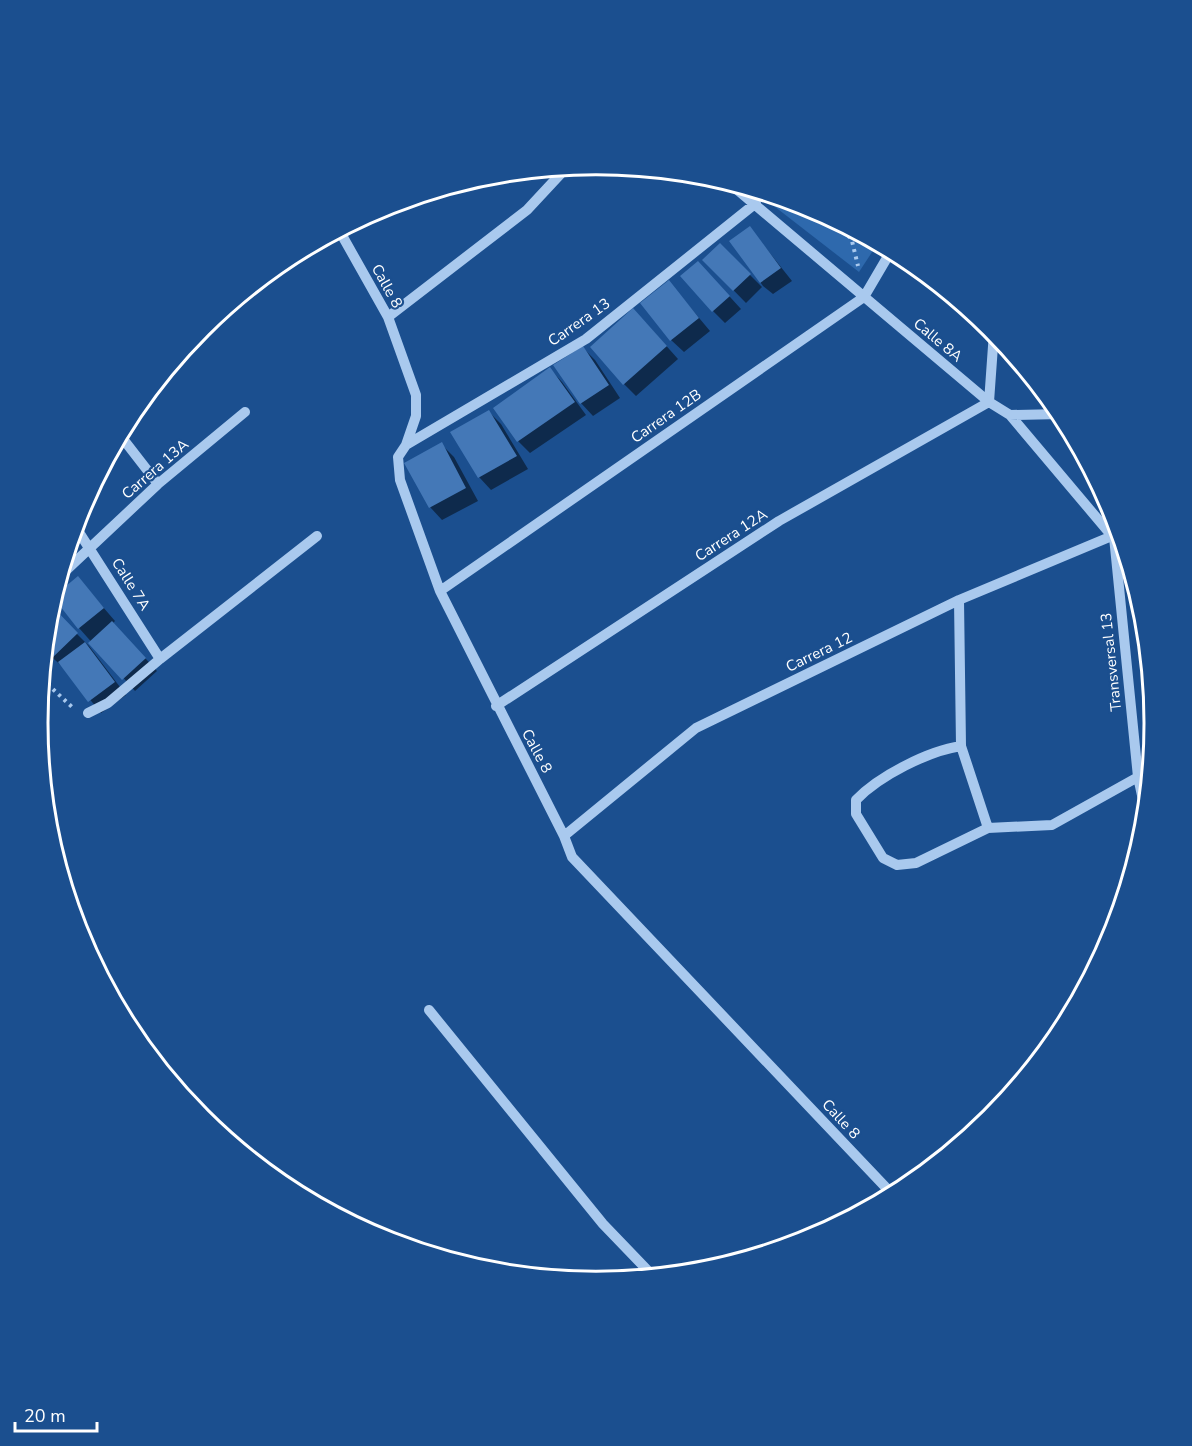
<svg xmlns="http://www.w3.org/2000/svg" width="1192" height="1446" viewBox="0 0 1192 1446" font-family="'Nunito Sans',sans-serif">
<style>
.green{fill:#2e69ad}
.shadow{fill:#0007}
.building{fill:#4478b7}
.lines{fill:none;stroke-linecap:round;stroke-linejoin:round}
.path{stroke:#a9c9ee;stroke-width:4;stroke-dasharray:3 4.5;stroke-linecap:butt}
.minor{stroke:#a9c9ee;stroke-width:10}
.labels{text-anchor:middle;stroke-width:4.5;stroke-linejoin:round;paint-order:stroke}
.street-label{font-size:15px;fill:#fff;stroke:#1b4f8f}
.rim{fill:none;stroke:#fff;stroke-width:3}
</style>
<rect width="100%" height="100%" fill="#1b4f8f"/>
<path class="green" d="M752 189 810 207 878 243 859 272Z"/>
<path class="shadow" d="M750 228 792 281 773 294 763 286 731 241Z
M720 245 762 287 746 303 704 260Z
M710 275 741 309 725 323 713 311Z
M669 282 710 331 684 352 671 340Z
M646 323 678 359 636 396 624 384Z
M583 348 595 360 620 398 593 416 580 402Z
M550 369 562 382 586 415 530 453 518 441Z
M489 412 501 424 528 469 491 490 479 477Z
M441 444 454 457 478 501 442 520 430 507 406 463Z
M78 578 115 621 113 623 157 671 135 691 79 628Z
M51 608 89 646 126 695 101 713 65 669 45 651Z"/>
<path class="building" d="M750 226 781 268 760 283 729 241Z
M720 243 751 274 733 291 702 260Z
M698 261 730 296 712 312 680 276Z
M669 280 699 318 670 341 640 303Z
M633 308 667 346 623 385 590 347Z
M583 346 609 385 580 404 553 365Z
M550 367 575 402 517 442 493 408Z
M489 410 517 456 478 478 450 432Z
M442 442 466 488 429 508 404 463Z
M78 576 104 608 78 629 53 597Z
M51 605 78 633 51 659 44 653Z
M112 621 146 658 122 680 88 643Z
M85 642 115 682 88 702 58 662Z"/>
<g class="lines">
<path class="path" d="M840 223 852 241 858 266
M42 679 72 707"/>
<path class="minor" d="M339 230 388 317 416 395V416L406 445 398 457 400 480 440 591 564 836 572 857 893 1195
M388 317 527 210 567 167
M1010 415 1061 414
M120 435 158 484
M406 445 586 339 756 203
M1111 507 1138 777 1146 814
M75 526 160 659
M60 576 158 484 245 412
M440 591 864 297 891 251
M959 600 961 746 988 828
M496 706 779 521 989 402 994 332
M88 713 108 703 160 659 317 536
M961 746C928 751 879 776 856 800V814L883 858 897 865 916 863 988 828 1052 825 1138 777
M564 836 696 728 959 600 1112 536 1010 415 989 402 728 182
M429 1010 603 1224 653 1276"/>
</g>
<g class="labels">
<g class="street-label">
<text transform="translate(387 286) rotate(61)" y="5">Calle 8</text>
<text transform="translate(579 322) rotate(-35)" y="5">Carrera 13</text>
<text transform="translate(938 340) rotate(40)" y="5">Calle 8A</text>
<text transform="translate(666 416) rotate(-35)" y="5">Carrera 12B</text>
<text transform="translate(155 469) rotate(-41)" y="5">Carrera 13A</text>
<text transform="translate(731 535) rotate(-33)" y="5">Carrera 12A</text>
<text transform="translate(131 584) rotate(58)" y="5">Calle 7A</text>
<text transform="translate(819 652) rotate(-26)" y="5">Carrera 12</text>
<text transform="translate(1111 662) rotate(-96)" y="5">Transversal 13</text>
<text transform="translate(537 751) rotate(62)" y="5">Calle 8</text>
<text transform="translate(841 1119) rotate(47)" y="5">Calle 8</text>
</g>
</g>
<path d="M0 0H1192V1446H0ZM48 723a548 548 0 1 1 1096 0a548 548 0 1 1-1096 0Z" fill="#1b4f8f" fill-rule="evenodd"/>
<path class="rim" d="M48 723a548 548 0 1 1 1096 0a548 548 0 1 1-1096 0Z"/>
<path d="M15 1422v9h82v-9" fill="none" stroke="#ffffff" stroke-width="3"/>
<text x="24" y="1422" font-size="18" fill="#ffffff" stroke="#1b4f8f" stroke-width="4.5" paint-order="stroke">20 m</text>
</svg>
